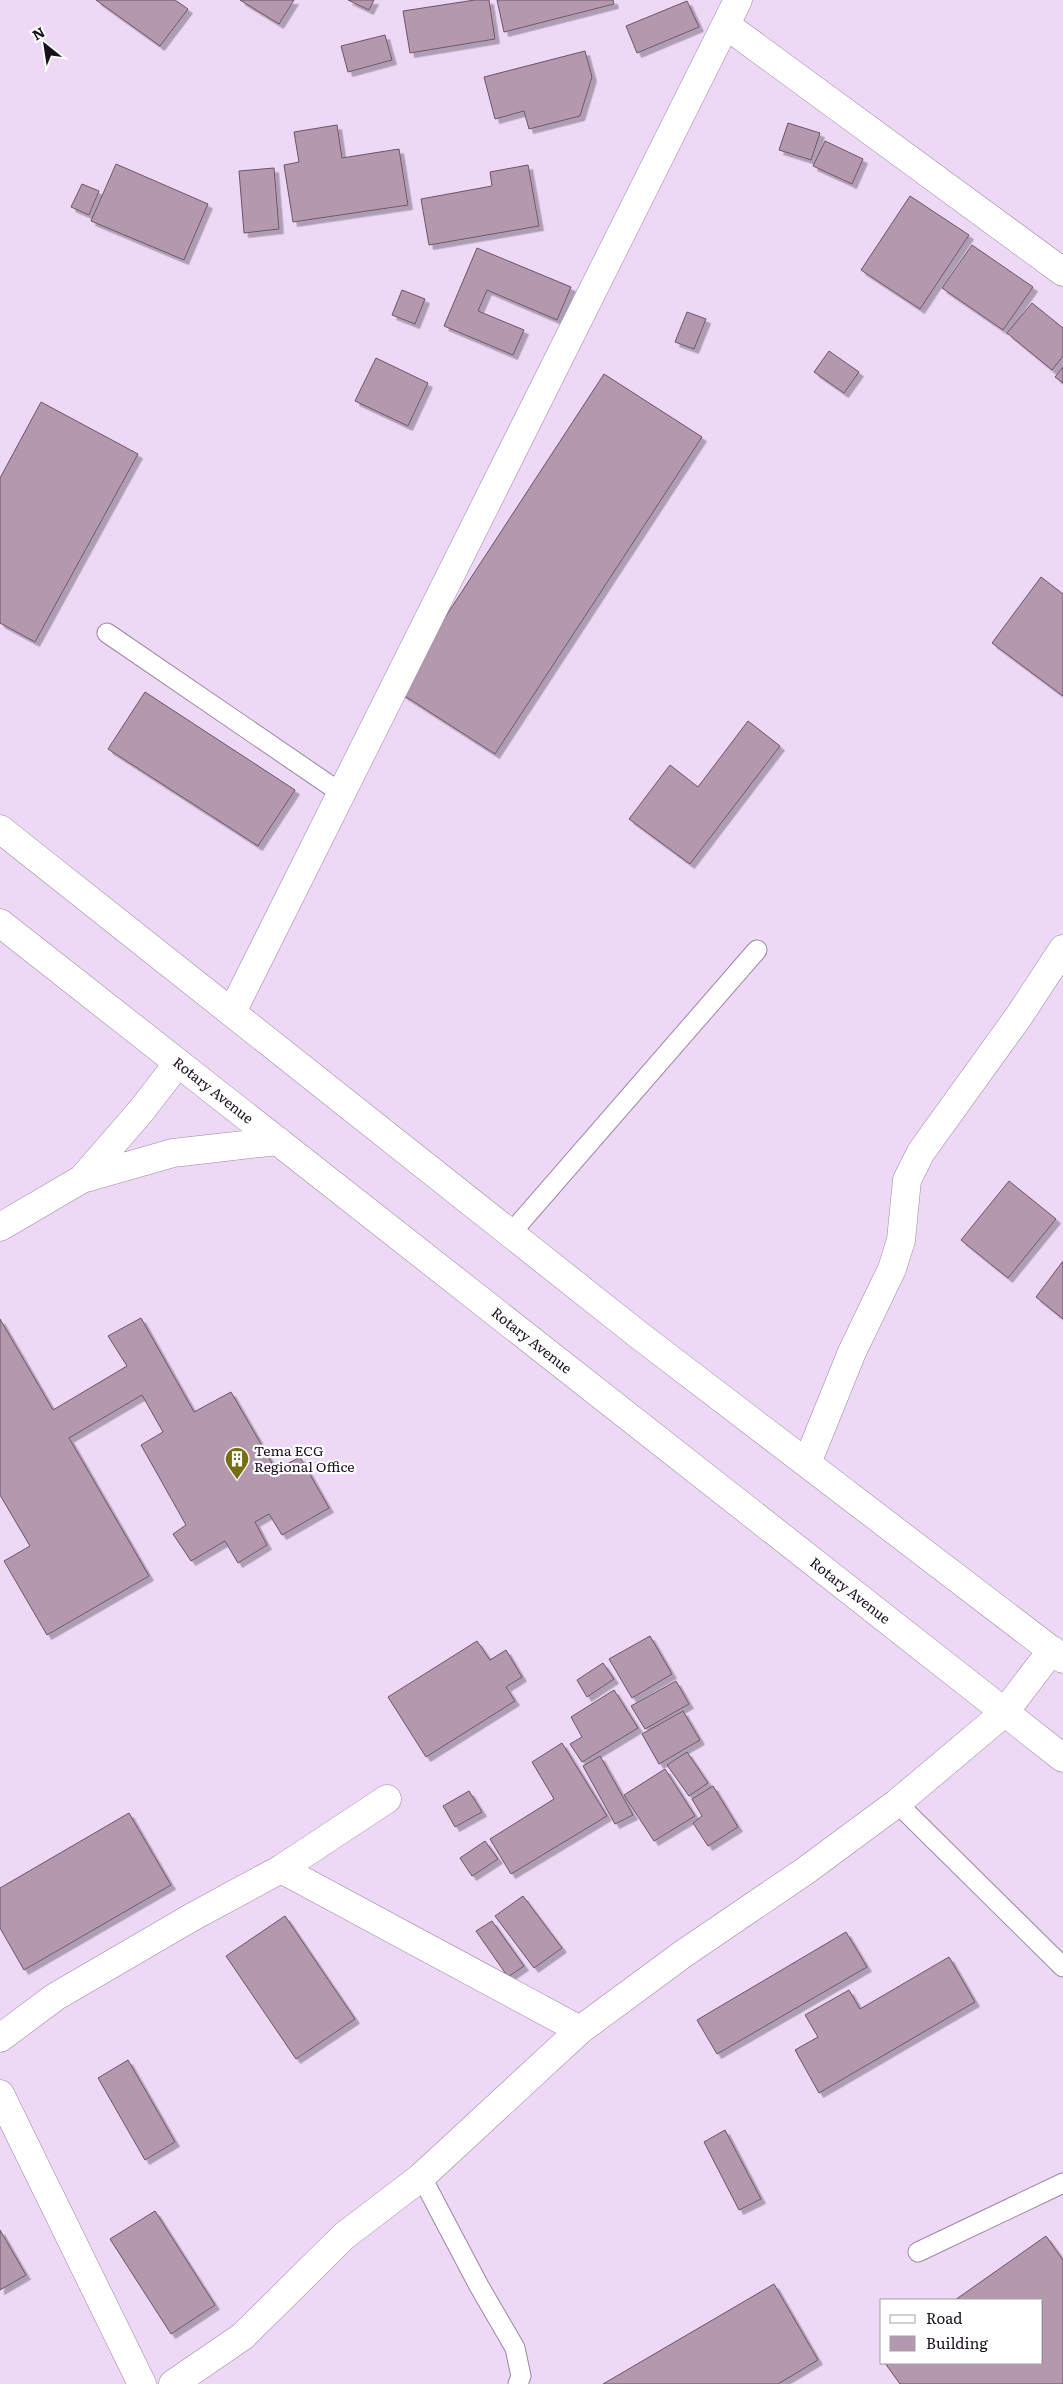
<svg xmlns="http://www.w3.org/2000/svg" width="1063" height="2384" viewBox="0 0 1063 2384" font-family="Literata,serif">
<style>
.building{fill:#b499ae;stroke:#6d5368;filter:url(#shadow)}
.lines{fill:none;stroke-linecap:round;stroke-linejoin:round}
.service-casing{stroke:#9b87a2;stroke-width:21}
.minor-casing{stroke:#9b87a2;stroke-width:29}
.secondary-casing{stroke:#9b87a2;stroke-width:29}
.service{stroke:#fff;stroke-width:19}
.minor{stroke:#fff;stroke-width:28}
.secondary{stroke:#fff;stroke-width:28}
.labels{text-anchor:middle;stroke-width:4.5;stroke-linejoin:round;paint-order:stroke}
.street-label{font-size:14px;fill:#18101b;stroke:#fff}
.poi-label{font-size:14px;fill:#18101b;stroke:#fff;text-anchor:start}
</style>
<defs>
<filter id="shadow"><feDropShadow dx="4.5" dy="4.5" stdDeviation="0" flood-color="#0004"/></filter>
</defs>
<rect width="100%" height="100%" fill="#edd8f5"/>
<path class="building" d="M96 0H175L188 9 160 46Z
M240 0H294L279 24Z
M348 0H374L369 10Z
M475 0H489L495 39 410 53 403 11Z
M497 0H613L614 4 504 32Z
M687 1 699 27 637 53 626 26Z
M385 35 392 60 348 72 341 46Z
M585 51 592 77 580 116 529 129 524 111 495 119 484 77Z
M788 123 820 133 811 160 779 150Z
M337 125 342 158 399 149 408 205 293 222 284 165 299 162 294 132Z
M825 141 863 159 852 184 813 166Z
M116 164 208 204 184 260 91 221Z
M528 165 539 226 429 245 421 199 492 186 490 172Z
M274 168 279 229 244 233 239 171Z
M82 184 99 191 89 215 71 207Z
M910 196 969 235 920 309 861 270Z
M972 245 1033 287 1003 330 942 288Z
M477 248 571 287 557 320 487 290 478 311 524 330 513 355 444 326Z
M402 290 425 299 415 324 392 315Z
M1032 303 1063 328V356L1052 370 1007 333Z
M687 312 706 319 694 349 675 342Z
M829 351 859 372 844 393 814 372Z
M376 358 428 383 408 426 355 401Z
M1063 367V383L1055 377Z
M604 374 702 437 495 754 397 691Z
M41 402 138 454 35 642 0 623V478Z
M1041 577 1063 594V696L992 643Z
M145 692 295 790 258 846 108 749Z
M748 721 780 746 690 864 629 819 670 765 698 787Z
M1009 1181 1056 1219 1008 1278 961 1240Z
M1063 1261V1319L1036 1297Z
M141 1318 194 1412 231 1392 276 1470 300 1457 329 1508 282 1535 269 1514 255 1522 267 1545 238 1563 225 1541 191 1561 173 1534 186 1525 141 1445 163 1432 142 1395 69 1438 149 1576 47 1635 4 1561 30 1546 0 1495V1319L53 1410 127 1366 108 1336Z
M650 1636 672 1674 632 1698 609 1659Z
M477 1641 490 1660 506 1650 522 1677 506 1687 515 1701 426 1757 388 1697Z
M603 1663 614 1679 587 1697 577 1680Z
M676 1681 689 1704 645 1729 631 1706Z
M614 1690 638 1728 582 1762 570 1744 582 1737 571 1717Z
M683 1711 700 1740 659 1764 642 1734Z
M562 1743 607 1816 511 1874 490 1839 554 1799 532 1762Z
M687 1752 708 1783 689 1796 667 1765Z
M600 1756 633 1815 615 1824 583 1766Z
M665 1769 695 1816 654 1841 624 1795Z
M713 1786 738 1827 708 1846 693 1823 702 1816 692 1799Z
M469 1791 482 1812 455 1827 443 1806Z
M129 1813 171 1885 24 1970 0 1928V1888Z
M485 1841 498 1859 472 1876 460 1858Z
M523 1896 562 1948 534 1968 495 1916Z
M285 1916 355 2019 296 2059 226 1956Z
M492 1921 524 1966 508 1977 476 1931Z
M846 1932 867 1967 717 2054 697 2020Z
M949 1957 975 2002 819 2093 795 2050 818 2037 805 2015 849 1990 860 2009Z
M128 2060 175 2142 145 2160 98 2078Z
M725 2130 761 2199 739 2210 704 2142Z
M155 2211 215 2305 171 2334 110 2239Z
M0 2230 26 2275 0 2290Z
M1046 2236 1063 2260V2384H900L885 2363H1042V2300H955Z
M774 2284 818 2360 778 2384H603Z"/>
<g class="lines">
<defs>
<path id="service" d="M107 633 341 793
M511 1233 757 950
M897 1803 1063 1967
M421 2176 479 2286 515 2348 521 2376 518 2384
M918 2252 1063 2183"/>
<path id="minor" d="M726 25 1063 272
M232 1012 738 0
M82 1179 141 1111 178 1063
M0 1227 82 1179 173 1153 278 1141
M807 1463 852 1352 892 1269 901 1240 907 1180 921 1152 1019 1016 1063 949
M281 1869 580 2030
M0 2038 55 1997 194 1916 281 1869 387 1799
M0 2094 142 2384
M173 2384 243 2336 344 2236 420 2178 580 2030 683 1954 805 1871 897 1803 1004 1713 1052 1650"/>
<g id="secondary">
<path d="M0 829 640 1336 1063 1659"/>
<path id="s1" d="M0 923 1063 1758"/>
</g>
</defs>
<use href="#service" class="service-casing"/>
<use href="#minor" class="minor-casing"/>
<use href="#secondary" class="secondary-casing"/>
<use href="#service" class="service"/>
<use href="#minor" class="minor"/>
<use href="#secondary" class="secondary"/>
</g>
<defs>
<symbol id="building-pin" viewBox="-11 -11 22 30"><path d="M0 17L-7.5 6A9.5 9.5 0 1 1 7.5 6Z" fill="#756f0f" stroke="#fff"/><path d="M-4-6H4V6H1V3H-1V6H-4ZM-2.5-4.3h1.7v1.8h-1.7ZM.8-4.3h1.7v1.8H.8ZM-2.5-1h1.7V.8h-1.7ZM.8-1h1.7V.8H.8Z" fill="#fff"/></symbol>
</defs>
<g fill-rule="evenodd">
<use href="#building-pin" x="223" y="1445" width="28" height="38"/>
</g>
<g class="labels">
<g class="street-label">
<text dy="5" stroke="none"><textPath href="#s1" startOffset="271">Rotary Avenue</textPath></text>
<text dy="5" stroke="none"><textPath href="#s1" startOffset="676">Rotary Avenue</textPath></text>
<text dy="5" stroke="none"><textPath href="#s1" startOffset="1081">Rotary Avenue</textPath></text>
</g>
<g class="poi-label">
<text x="254" y="1456">Tema ECG<tspan x="254" dy="16">Regional Office</tspan></text>
</g>
</g>
<rect x="880" y="2299" width="162" height="65" fill="#ffffff" stroke="#a39fa4"/>
<rect x="890" y="2315" width="25" height="8" fill="#ffffff" stroke="#a39fa4"/>
<text x="926" y="2324" font-size="15" fill="#18101b">Road</text>
<rect x="890" y="2336" width="25" height="15" fill="#b499ae" stroke="#a39fa4"/>
<text x="926" y="2349" font-size="15" fill="#18101b">Building</text>
<g transform="translate(45 45) rotate(330)" stroke="#ffffff" stroke-width="4" paint-order="stroke">
<path d="M0-4L9 19L0 12L-9 19Z" fill="#18101b"/>
<text y="-8" font-size="14" font-weight="bold" text-anchor="middle" fill="#18101b">N</text>
</g>
</svg>
